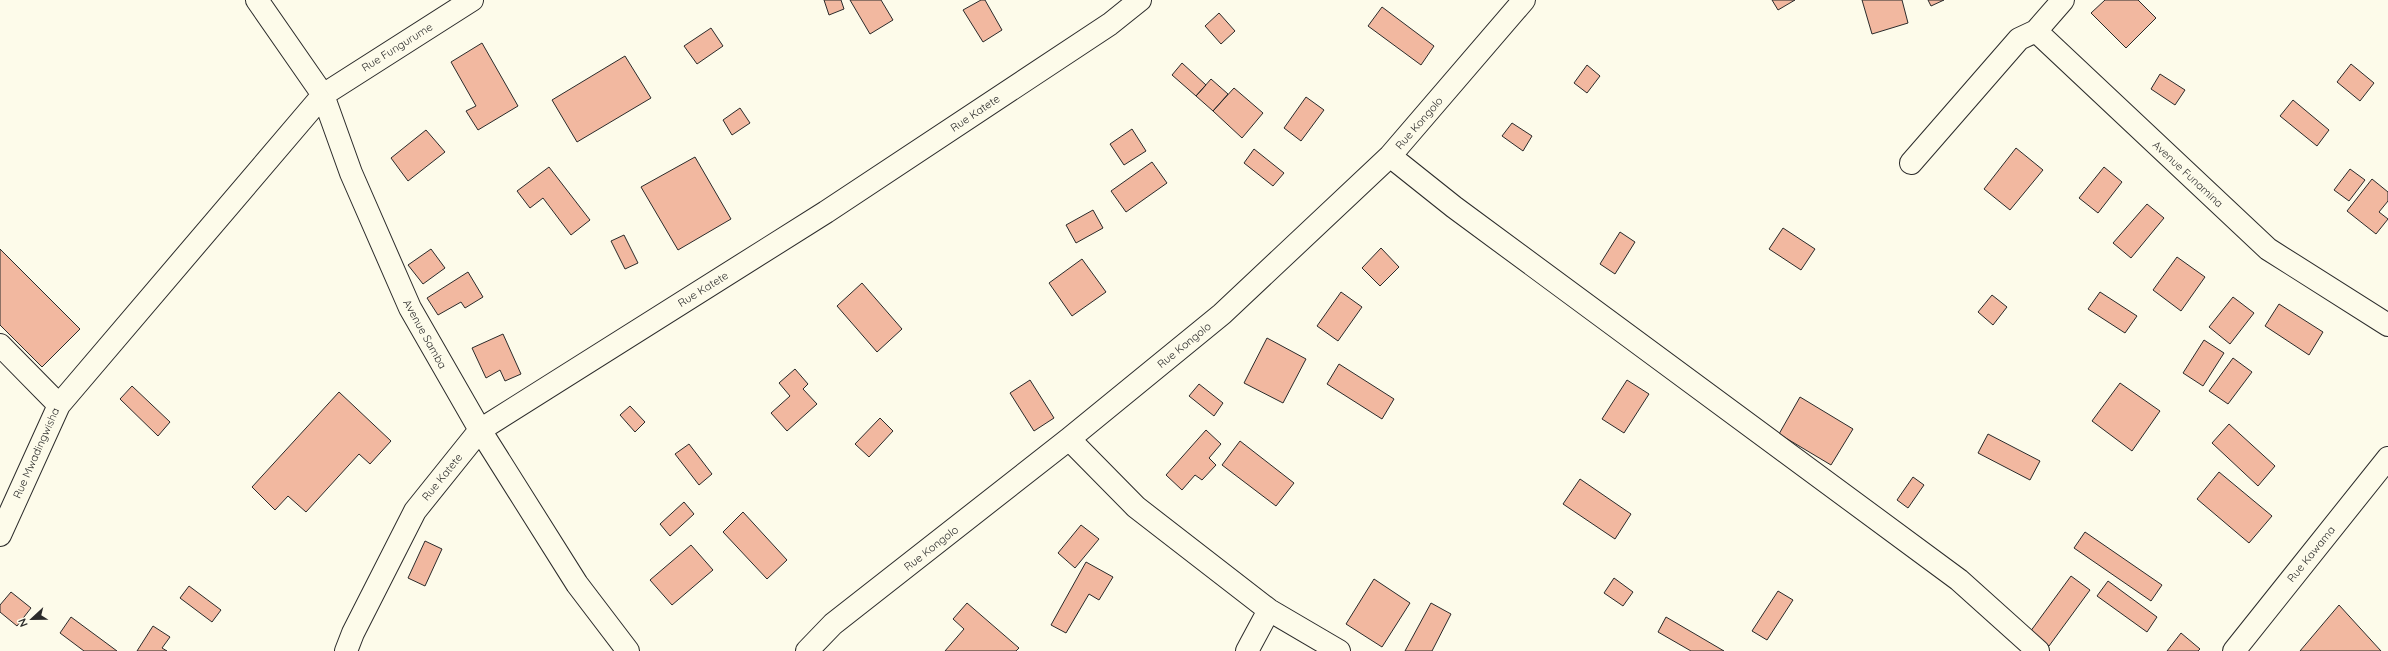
<svg xmlns="http://www.w3.org/2000/svg" width="2388" height="651" viewBox="0 0 2388 651" font-family="Quicksand,sans-serif">
<style>
.building{fill:#f2b8a0;stroke:#2b2b2b}
.lines{fill:none;stroke-linecap:round;stroke-linejoin:round}
.minor-casing{stroke:#2b2b2b;stroke-width:24}
.minor{stroke:#fdfbea;stroke-width:22}
.labels{text-anchor:middle;stroke-width:3;stroke-linejoin:round;paint-order:stroke}
.street-label{font-size:11px;fill:#2b2b2b;stroke:#fdfbea}
</style>
<rect width="100%" height="100%" fill="#fdfbea"/>
<path class="building" d="M824 0H841L844 9 829 15Z
M850 0H881L893 20 870 34Z
M981 0H985L1002 30 983 42 963 10Z
M1772 0H1795L1778 10Z
M1862 0H1902L1908 23 1872 34Z
M1928 0H1944L1931 6Z
M2105 0H2138L2156 18 2126 48 2091 13Z
M1382 7 1434 46 1421 65 1368 26Z
M1219 13 1235 31 1221 44 1205 26Z
M711 28 723 46 697 64 684 46Z
M482 43 518 106 478 130 466 111 476 106 451 62Z
M625 56 651 98 577 142 552 100Z
M1182 63 1206 85 1196 96 1172 75Z
M2351 64 2374 83 2360 101 2337 82Z
M1587 65 1600 76 1587 93 1574 83Z
M2160 74 2185 90 2175 105 2151 89Z
M1211 79 1228 94 1213 111 1196 96Z
M1234 88 1263 113 1242 138 1213 111Z
M1306 97 1324 110 1301 141 1284 128Z
M2293 100 2329 130 2317 146 2280 116Z
M740 108 750 123 732 135 723 120Z
M1512 123 1532 136 1523 151 1502 136Z
M1132 129 1146 151 1124 165 1110 144Z
M426 130 445 152 408 181 391 158Z
M2016 148 2043 170 2010 210 1984 189Z
M1254 149 1284 173 1273 186 1244 163Z
M695 157 731 219 678 250 641 187Z
M1152 162 1167 183 1126 212 1111 191Z
M549 167 590 220 571 235 543 198 530 208 517 191Z
M2104 167 2122 182 2098 213 2079 198Z
M2350 169 2365 180 2349 201 2334 190Z
M2372 179 2388 192V201L2379 212 2388 219 2376 234 2347 211Z
M2147 204 2164 218 2131 258 2113 243Z
M1093 210 1103 228 1076 243 1066 225Z
M1783 228 1815 249 1801 270 1769 249Z
M1620 232 1635 242 1615 274 1600 264Z
M624 235 638 263 625 269 611 241Z
M1381 248 1399 267 1380 286 1362 268Z
M0 249 80 329 42 367 0 325Z
M431 249 445 268 423 284 408 265Z
M2177 257 2205 277 2181 311 2153 290Z
M1082 259 1106 292 1072 316 1049 283Z
M468 272 483 297 465 308 461 302 438 315 427 298Z
M862 283 902 329 877 352 837 306Z
M1341 292 1362 307 1338 341 1317 326Z
M2100 292 2137 316 2125 333 2088 309Z
M1992 295 2007 307 1993 325 1978 312Z
M2233 297 2254 313 2230 344 2209 327Z
M2279 304 2323 332 2309 355 2265 326Z
M503 334 521 374 505 381 500 370 486 378 472 348Z
M1267 338 1306 359 1283 403 1244 383Z
M2204 340 2224 353 2203 386 2183 373Z
M2233 358 2252 372 2228 404 2209 391Z
M1339 364 1394 399 1382 419 1327 384Z
M795 369 808 384 803 389 817 404 787 431 771 413 790 396 779 383Z
M1030 380 1054 418 1034 431 1010 393Z
M1627 380 1649 394 1624 433 1602 419Z
M2120 383 2160 411 2132 451 2092 421Z
M1199 384 1223 403 1214 416 1189 396Z
M132 386 170 422 158 436 120 399Z
M339 392 391 441 370 464 359 454 306 512 288 496 275 510 252 487Z
M1800 397 1853 429 1831 465 1779 434Z
M630 406 645 422 635 432 620 415Z
M880 418 893 431 869 457 855 444Z
M2229 424 2275 466 2258 486 2212 443Z
M1206 430 1221 444 1209 458 1216 465 1202 480 1195 475 1182 490 1166 475Z
M1988 434 2040 461 2030 480 1978 453Z
M1240 441 1294 483 1276 506 1222 465Z
M689 444 712 474 699 485 675 454Z
M2219 472 2272 516 2249 543 2197 499Z
M1913 477 1924 485 1908 508 1897 500Z
M1580 479 1631 514 1615 539 1563 504Z
M684 502 694 514 670 536 660 524Z
M743 512 787 560 767 579 723 532Z
M1081 525 1099 539 1075 568 1058 553Z
M2085 532 2162 585 2151 601 2074 548Z
M425 541 442 549 425 586 408 578Z
M691 545 713 570 672 605 650 580Z
M1086 562 1113 577 1099 600 1089 594 1066 633 1051 625Z
M2071 576 2090 590 2049 646 2030 632Z
M1614 578 1633 592 1623 606 1604 593Z
M1374 579 1410 603 1382 647 1346 624Z
M2108 581 2157 617 2147 632 2097 596Z
M189 586 221 610 212 622 180 598Z
M1778 591 1793 600 1767 640 1752 631Z
M11 592 31 608 17 626 0 612V605Z
M967 603 1019 648 1016 651H945L964 629 953 619Z
M1431 603 1451 614 1432 651H1405Z
M2339 605 2381 651H2300Z
M71 617 117 651H84L60 633Z
M1666 617 1724 651H1691L1658 632Z
M153 626 170 637 162 648 167 651H137Z
M2181 633 2200 649 2198 651H2167Z"/>
<g class="lines">
<defs>
<path id="minor" d="M257 0 323 95 351 173 410 308 480 430 577 584 628 651
M2063 0 2036 31 2268 249 2388 325
M1390 156 1454 207 1959 580 2038 651
M1911 163 2019 39 2036 31
M0 345 59 405 0 535
M59 405 323 95 472 0
M1069 439 1136 507 1269 610 1339 651
M346 651 353 633 415 511 480 430 826 212 1110 24 1140 0
M807 651 833 624 1069 439 1222 314 1390 156 1524 0
M1247 651 1269 610
M2234 651 2388 458"/>
</defs>
<use href="#minor" class="minor-casing"/>
<use href="#minor" class="minor"/>
</g>
<g class="labels">
<g class="street-label">
<text transform="translate(397 47) rotate(-32)" y="4">Rue Fungurume</text>
<text transform="translate(975 113) rotate(-34)" y="4">Rue Katete</text>
<text transform="translate(1419 123) rotate(-49)" y="4">Rue Kongolo</text>
<text transform="translate(2188 174) rotate(43)" y="4">Avenue Funamina</text>
<text transform="translate(703 289) rotate(-32)" y="4">Rue Katete</text>
<text transform="translate(425 334) rotate(61)" y="4">Avenue Samba</text>
<text transform="translate(1184 345) rotate(-39)" y="4">Rue Kongolo</text>
<text transform="translate(36 453) rotate(-66)" y="4">Rue Mwadingwisha</text>
<text transform="translate(442 477) rotate(-51)" y="4">Rue Katete</text>
<text transform="translate(931 548) rotate(-38)" y="4">Rue Kongolo</text>
<text transform="translate(2311 554) rotate(-51)" y="4">Rue Kawama</text>
</g>
</g>
<g transform="translate(32 619) rotate(248)" stroke="#fdfbea" stroke-width="3" paint-order="stroke">
<path d="M0-3L7 15L0 10L-7 15Z" fill="#2b2b2b"/>
<text y="-6" font-size="11" font-weight="bold" text-anchor="middle" fill="#2b2b2b">N</text>
</g>
</svg>
